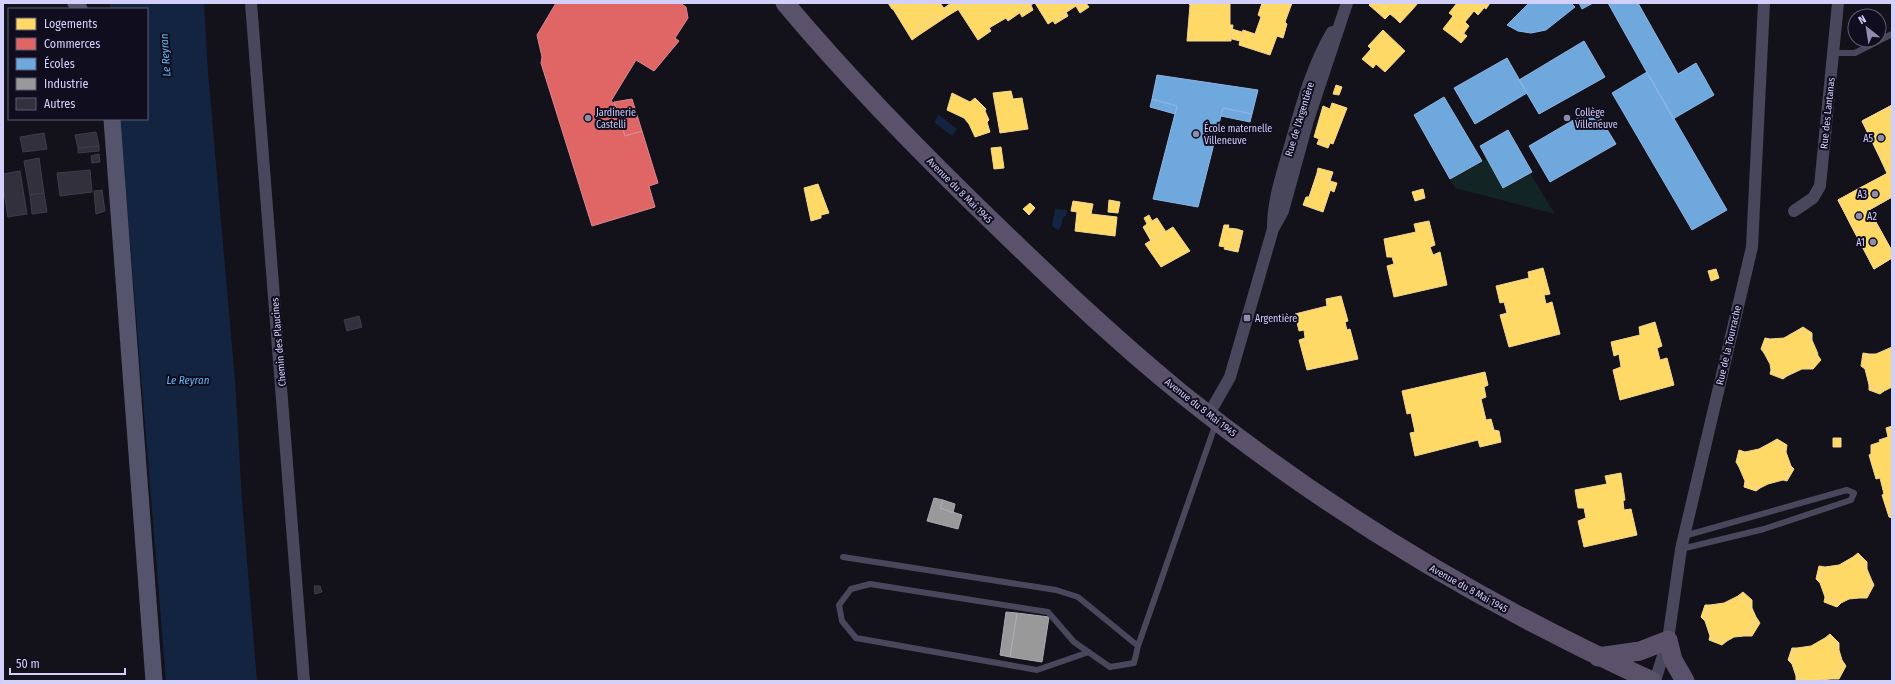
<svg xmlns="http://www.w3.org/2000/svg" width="1895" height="684" viewBox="0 0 1895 684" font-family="'Fira Sans Condensed',sans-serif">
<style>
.green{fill:#122424}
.water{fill:#12243f}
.homes{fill:#ffd966;stroke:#f2d693}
.shops{fill:#e06666;stroke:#dc8693}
.schools{fill:#6fa8dc;stroke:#8db4e5}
.industry{fill:#999;stroke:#aaa9b6}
.building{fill:#31303c;stroke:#3e3c4d}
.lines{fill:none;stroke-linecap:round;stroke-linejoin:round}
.lane{stroke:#48475b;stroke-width:6}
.street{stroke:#48475b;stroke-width:12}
.secondary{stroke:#54546c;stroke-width:17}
.primary{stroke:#5a526b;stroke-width:19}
.poi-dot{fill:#908dac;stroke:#100e1e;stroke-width:1.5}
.labels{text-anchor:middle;stroke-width:4;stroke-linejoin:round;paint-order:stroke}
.poi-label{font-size:10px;fill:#d3cffb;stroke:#100e1e;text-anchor:start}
.street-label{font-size:10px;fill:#d3cffb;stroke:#100e1e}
.water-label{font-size:11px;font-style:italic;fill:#66b4f1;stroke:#100e1e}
</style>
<rect width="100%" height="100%" fill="#13121a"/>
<path class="green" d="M1487 159 1503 188 1530 173 1555 214 1455 188 1450 179Z"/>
<path class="water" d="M110 3H204L208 72 235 381 242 500 257 681H166L120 119H147V9H110Z
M939 115 957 129 952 136 934 122Z
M1055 209 1067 210 1066 216 1063 217 1061 227 1058 230 1052 226Z"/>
<path class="homes" d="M888 3H940L949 15 940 21 937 16 916 29 919 35 912 40 893 9H892Z
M951 3H954L959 9 949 15 944 8Z
M954 3H1034L1008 21 1006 18 989 28 991 31 978 40Z
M1035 3H1086L1077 8 1076 6 1048 24Z
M1086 3 1089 7 1080 13 1077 8Z
M1188 3H1230V25H1233L1231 41H1187L1190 5Z
M1262 3H1292L1285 22 1287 24 1283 38 1277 36 1270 55 1239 45 1243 30 1255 34 1261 17 1258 15Z
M1371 3H1379L1381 5 1383 3H1418L1412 10 1407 6 1395 18 1390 14 1385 19 1369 5Z
M1457 3H1483L1481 5 1484 8 1478 15 1474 11 1465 22 1469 26 1464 33 1461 31 1455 38 1443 29 1453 16 1449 13Z
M1483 3H1490L1486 9 1481 5Z
M1031 5 1033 10 1022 17 1020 13Z
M1407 6 1412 10 1400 23 1395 18Z
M1066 12 1068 16 1055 24 1053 21Z
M937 16 940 21 919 35 916 29Z
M1232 29 1242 32 1240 41 1232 39Z
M1383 30 1405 51 1385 72 1376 64 1373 68 1362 59 1371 49 1368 46Z
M1461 31 1467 36 1461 43 1455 38Z
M1336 85 1342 87 1339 95 1333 94Z
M1011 91 1013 99 1022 98 1028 129 1000 133 993 93Z
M952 93 970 102 975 98 986 109 985 111 989 120 987 122 990 132 975 137 969 124 964 118 947 110Z
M1332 103 1347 108 1333 144 1314 137 1323 106 1330 109Z
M1892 105V197L1869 210 1892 251V258L1874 269 1838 200 1888 173 1862 121Z
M1892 105V126L1885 109Z
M1885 109 1892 126V150L1879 156 1862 121Z
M1319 139 1330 143 1328 148 1317 144Z
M1001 147 1004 168 994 169 991 148Z
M1892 150V184L1879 156Z
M1318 168 1333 172 1331 178 1317 173Z
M1317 173 1331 178 1328 188H1331L1323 212 1303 205 1306 197H1309Z
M1888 173 1892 183V197L1869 210 1856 190Z
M1330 181 1337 183 1334 192 1330 190 1331 188H1328Z
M818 184 829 213 821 215V218L811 221 804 188Z
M1423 189 1425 198 1415 201 1412 192Z
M1856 190 1876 222 1855 233 1838 200Z
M1109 200 1120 202 1118 213 1108 212Z
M1073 201 1093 204 1091 214 1117 217 1115 236 1075 231 1077 212 1071 211Z
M1030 203 1035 208 1029 215 1023 209Z
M1149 215 1152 221 1157 218 1166 232 1151 241 1143 227 1147 224 1144 218Z
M1429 221 1435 245 1430 247 1433 255 1440 252 1447 285 1394 297 1387 266 1394 264 1392 257H1387L1384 239 1416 232 1414 224Z
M1876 222 1892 251V258L1874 269 1855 233Z
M1224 225H1229L1228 228 1237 229 1233 251 1224 249 1225 247 1219 246Z
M1173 227 1190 251 1161 267 1145 244Z
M1237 229 1243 231 1238 252 1233 251Z
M1543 268 1550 294 1544 295 1546 304 1552 302 1560 334 1509 347 1500 315 1507 313 1504 302 1500 303 1496 286 1529 278 1528 272Z
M1716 269 1719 278 1711 281 1708 271Z
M1341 296 1348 321 1345 322 1347 330 1350 329 1358 359 1307 370 1299 340 1305 338 1304 330 1299 331 1295 314 1327 306 1326 299Z
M1655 322 1662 346 1657 348 1660 360 1667 358 1674 385 1620 400 1613 370 1621 367 1619 354 1614 356 1611 342 1640 335 1639 327Z
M1803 327 1812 333V340L1798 330Z
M1798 330 1812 340 1818 354 1807 369H1802L1787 376 1771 370 1770 364 1764 353 1770 339 1784 338Z
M1765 338 1770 339 1764 353 1761 349Z
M1892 347V387L1884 391 1869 385 1865 369 1869 354H1876Z
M1863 353 1869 354 1865 369 1861 366Z
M1817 354 1821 360 1813 369H1807Z
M1771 370 1787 376 1783 379 1770 374Z
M1485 372 1488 385 1484 387 1486 397 1481 399 1486 420 1491 419 1494 430 1499 431 1501 442 1480 447 1478 440 1415 456 1410 433 1415 432 1411 413 1407 414 1402 391Z
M1869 385 1884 391 1880 394 1869 390Z
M1892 426V518L1889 517 1882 495 1884 494 1880 478 1876 479 1869 455 1871 454V445L1880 442 1879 440 1888 437 1886 428Z
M1833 438H1841V447H1833Z
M1777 439 1787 445 1786 452 1772 442Z
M1772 442 1786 452 1791 466 1783 480 1768 484 1760 488 1745 481 1739 467 1745 452 1759 449Z
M1739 450 1745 452 1739 467 1736 462Z
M1791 466 1794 469 1787 481 1783 480Z
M1621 473 1625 500 1623 501 1624 510 1631 509 1637 535 1584 547 1578 521 1586 518 1584 508H1578L1575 490 1607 484 1605 476Z
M1745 481 1760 488 1756 491 1744 487Z
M1858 553 1867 562V569L1853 557Z
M1853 557 1867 569 1872 581 1859 598 1849 599 1841 603 1825 597 1820 583 1825 567 1839 565Z
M1819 566 1825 567 1820 583 1816 579Z
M1872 581 1874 585 1867 598H1859Z
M1743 592 1752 600V608L1738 596Z
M1738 596 1752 608 1756 617 1744 636 1734 637 1727 641 1710 636 1705 621 1710 605 1724 603Z
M1825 597 1841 603 1837 607 1824 602Z
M1705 605H1710L1705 621 1701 617Z
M1756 617 1760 623 1752 636H1744Z
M1830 634 1839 643V650L1825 638Z
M1710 636 1727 641 1722 645 1709 640Z
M1825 638 1839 650 1842 660 1831 679 1807 681 1796 676 1792 664 1797 648 1811 646Z
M1792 648H1797L1792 664 1788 660Z
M1842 660 1846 666 1839 679H1831Z
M1796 676 1807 681H1796Z"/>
<path class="shops" d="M556 3H680L686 7 688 18 675 38 679 41 654 71 636 60 611 101 615 104 625 136 642 131 658 183 649 186 655 207 592 226 541 63 542 57 537 35Z
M632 99 642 131 625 136 614 102Z"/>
<path class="schools" d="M1529 3H1571L1575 7 1546 30 1531 33 1518 31 1507 25Z
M1579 3H1593L1582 9Z
M1608 3H1638L1678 74 1696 63 1714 95 1673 119Z
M1584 41 1605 77 1539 114 1519 80Z
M1507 58 1527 93 1475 124 1454 88Z
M1647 72 1727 210 1692 230 1612 93Z
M1157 75 1258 90 1252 114 1223 108 1198 207 1153 199 1177 106 1152 99Z
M1444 97 1482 161 1450 179 1414 115Z
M1152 99 1177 106 1175 114 1150 107Z
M1223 108 1252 114 1250 122 1221 116Z
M1594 108 1616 144 1550 182 1529 146Z
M1508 130 1532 172 1503 188 1480 146Z"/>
<path class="industry" d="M934 498 943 500 940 508 962 515 958 529 927 521Z
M943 500 955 504 953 513 940 508Z
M1006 612 1017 613 1010 657 1000 655Z
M1017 613 1049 617 1042 662 1010 657Z"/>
<path class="building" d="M96 132 99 146 78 148 75 135Z
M44 133 47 149 23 152 20 137Z
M99 146V151L78 153V148Z
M99 154 100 162 92 163 91 156Z
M39 158 44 193 30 195 24 161Z
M90 170 92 192 60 196 57 173Z
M20 171 27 214 8 217 3 187V174Z
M102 190 105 211 96 214 94 191Z
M44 193 47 212 32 214 30 195Z
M359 316 362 327 347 331 344 320Z
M314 586H320L322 592 315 594Z"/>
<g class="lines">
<path class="lane" d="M1833 53H1855L1892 34
M1681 549 1764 529 1851 500 1854 493 1847 490 1684 536
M843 557 1056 590 1078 597 1138 646 1216 423
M1089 652 1037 670 856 638 842 621 839 605 851 589 870 584 1048 612 1074 642 1110 667 1134 663 1138 646"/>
<path class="street" d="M251 3 304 681
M1794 211 1813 198 1820 186 1838 3
M1273 227C1273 201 1281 178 1288 153 1300 112 1310 69 1332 32
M1209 414 1230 377 1273 229 1283 211 1308 120 1347 3
M1655 681 1668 640 1681 549 1752 247 1764 3"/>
<path class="secondary" d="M76 3 79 9
M112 119 154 681"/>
<path class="primary" d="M785 3C852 83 925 157 1000 229 1059 286 1118 342 1182 394 1325 509 1484 605 1652 681
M1598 657 1640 651 1668 640 1673 660 1685 681"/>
</g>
<g class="poi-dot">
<circle cx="588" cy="118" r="4"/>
<circle cx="1567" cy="118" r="4"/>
<circle cx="1196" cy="134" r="4"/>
<circle cx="1881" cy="138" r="4"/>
<circle cx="1875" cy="194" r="4"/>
<circle cx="1859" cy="216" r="4"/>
<circle cx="1873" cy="242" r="4"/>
<rect x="1243" y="314" width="8" height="8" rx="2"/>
</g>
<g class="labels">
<g class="poi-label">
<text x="596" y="116">Jardinerie<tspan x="596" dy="12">Castelli</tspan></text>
<text x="1575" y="116">Collège<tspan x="1575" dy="12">Villeneuve</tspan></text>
<text x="1204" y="132">École maternelle<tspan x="1204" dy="12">Villeneuve</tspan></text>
<text x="1873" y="142" text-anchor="end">A5</text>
<text x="1867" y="198" text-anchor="end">A3</text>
<text x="1867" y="220">A2</text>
<text x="1865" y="246" text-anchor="end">A1</text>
<text x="1255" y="322">Argentière</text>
</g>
<g class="street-label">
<text transform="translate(1827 113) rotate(-84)" y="4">Rue des Lantanas</text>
<text transform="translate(1299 119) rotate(-73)" y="4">Rue de l'Argentière</text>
<text transform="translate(960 190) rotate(45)" y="4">Avenue du 8 Mai 1945</text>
<text transform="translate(278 342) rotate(-95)" y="4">Chemin des Plaucines</text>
<text transform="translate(1728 345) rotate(-77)" y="4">Rue de la Tourrache</text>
<text transform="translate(1201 407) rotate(38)" y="4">Avenue du 8 Mai 1945</text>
<text transform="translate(1469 588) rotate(29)" y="4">Avenue du 8 Mai 1945</text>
</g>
<g class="water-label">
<text transform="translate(165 55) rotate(-94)" y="4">Le Reyran</text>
<text x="188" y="384">Le Reyran</text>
</g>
</g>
<rect width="1895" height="684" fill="none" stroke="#d3cffb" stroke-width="8"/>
<rect x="8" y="8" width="140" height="112" fill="#100e1e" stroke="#5e5b76"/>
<rect x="16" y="18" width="20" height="12" fill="#ffd966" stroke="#5e5b76"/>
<text x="44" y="28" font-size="12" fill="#d3cffb">Logements</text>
<rect x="16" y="38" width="20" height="12" fill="#e06666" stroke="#5e5b76"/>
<text x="44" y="48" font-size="12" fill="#d3cffb">Commerces</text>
<rect x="16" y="58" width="20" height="12" fill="#6fa8dc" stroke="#5e5b76"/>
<text x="44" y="68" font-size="12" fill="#d3cffb">Écoles</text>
<rect x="16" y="78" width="20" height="12" fill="#999999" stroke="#5e5b76"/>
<text x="44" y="88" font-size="12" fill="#d3cffb">Industrie</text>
<rect x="16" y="98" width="20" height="12" fill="#31303c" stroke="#5e5b76"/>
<text x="44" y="108" font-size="12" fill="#d3cffb">Autres</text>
<g transform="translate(1867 28) rotate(330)"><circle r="19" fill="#100e1e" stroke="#5e5b76"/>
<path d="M0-3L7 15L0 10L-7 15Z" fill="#908dac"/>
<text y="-6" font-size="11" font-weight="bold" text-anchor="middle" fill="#d3cffb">N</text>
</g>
<path d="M10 668v6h115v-6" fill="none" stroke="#d3cffb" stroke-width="2"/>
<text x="16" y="668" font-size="12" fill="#d3cffb" stroke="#100e1e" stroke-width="3" paint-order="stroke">50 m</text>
</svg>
